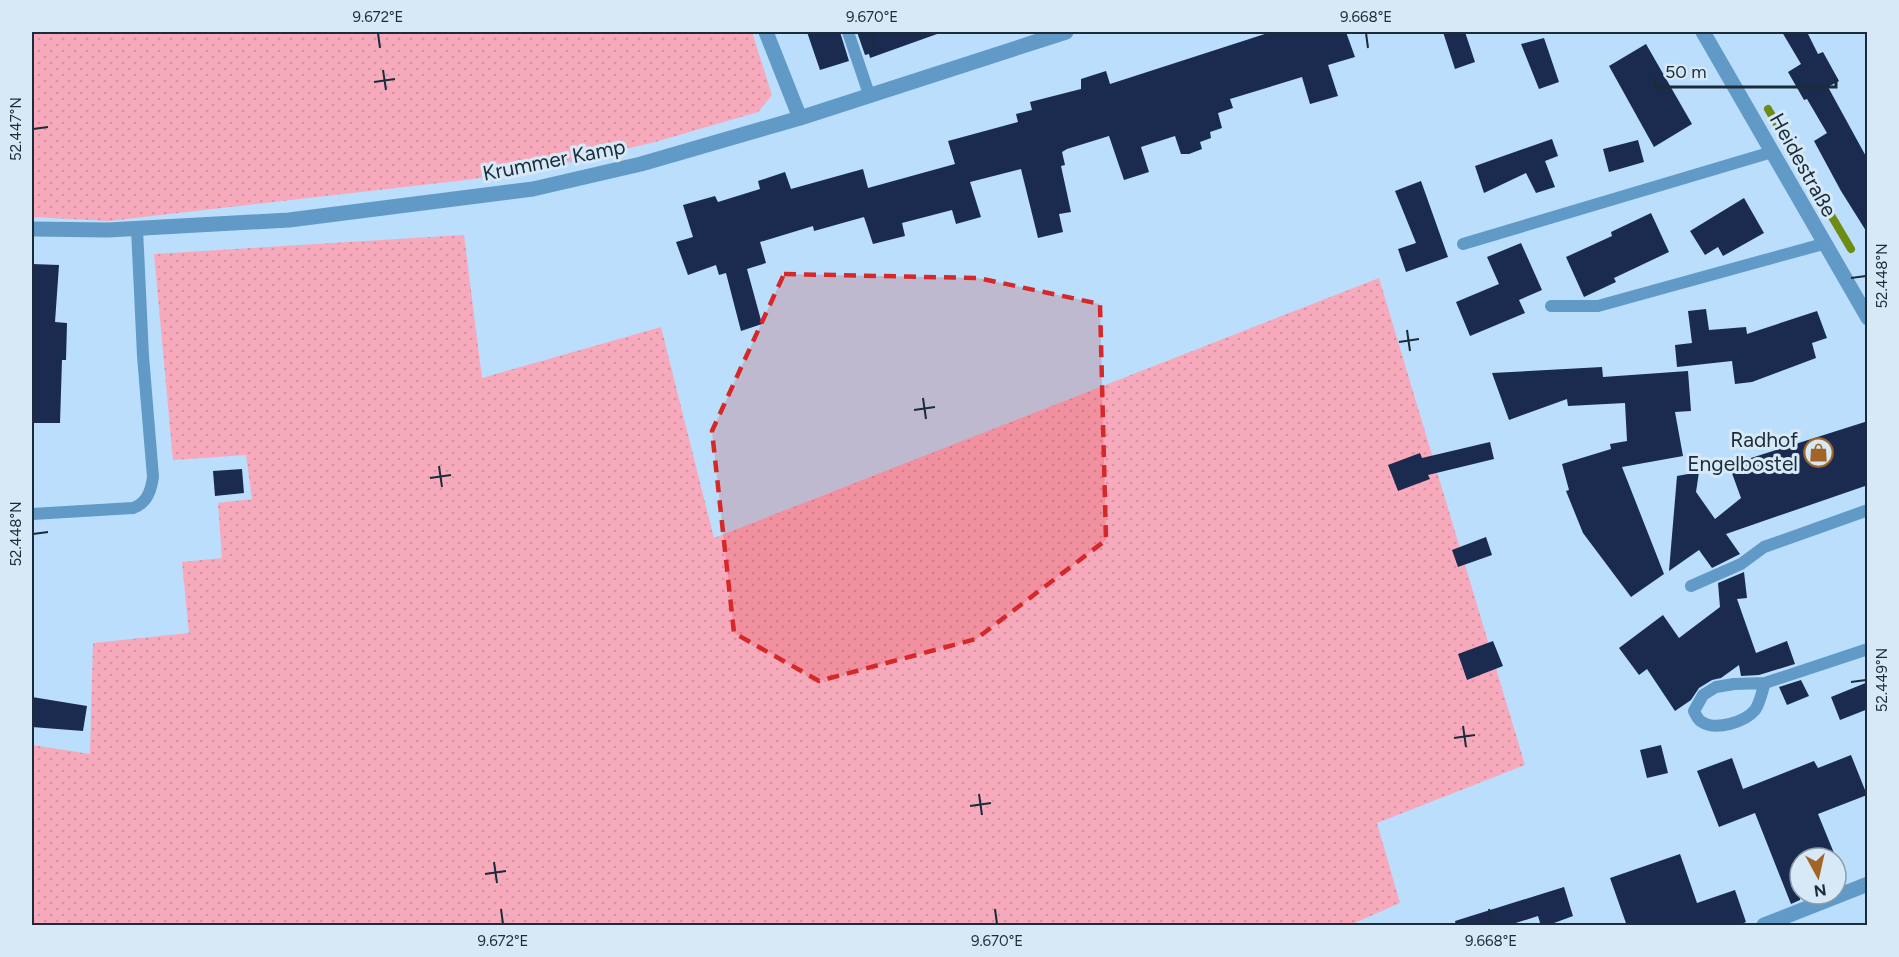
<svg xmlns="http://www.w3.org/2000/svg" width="1899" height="957" viewBox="0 0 1899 957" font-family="Figtree,sans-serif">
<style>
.grass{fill:url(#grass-dots)}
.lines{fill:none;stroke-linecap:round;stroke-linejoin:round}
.stream{stroke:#6e8b13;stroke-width:8}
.building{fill:#1a2b4f}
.service{stroke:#619ac7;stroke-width:12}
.minor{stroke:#619ac7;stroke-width:15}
.marked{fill:#d62828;fill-opacity:0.2;stroke:#d62828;stroke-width:4.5;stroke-dasharray:12 8;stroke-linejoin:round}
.ticks{fill:none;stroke:#1a2c3a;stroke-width:2}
.labels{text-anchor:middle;stroke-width:6;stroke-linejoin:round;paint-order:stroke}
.street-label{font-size:21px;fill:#1a2c3a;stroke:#d7e8f7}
.poi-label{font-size:21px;fill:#1a2c3a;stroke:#d7e8f7;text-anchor:end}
.neatline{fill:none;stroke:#1a2c3a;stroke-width:2}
.ticks-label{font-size:15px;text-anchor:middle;fill:#1a2c3a}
</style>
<defs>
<pattern id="grass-dots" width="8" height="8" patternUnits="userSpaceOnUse" patternTransform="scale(1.5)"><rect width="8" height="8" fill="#f8aabd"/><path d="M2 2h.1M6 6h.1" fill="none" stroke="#d492a3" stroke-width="1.8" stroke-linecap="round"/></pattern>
</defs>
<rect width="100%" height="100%" fill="#badefb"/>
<path class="grass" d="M32 32H752L772 95 758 112 655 142 536 170 466 180 109 221 32 217Z
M464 235 482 378 661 327 714 538 1379 278 1525 765 1377 823 1400 903 1350 925 32 926V745L90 754 93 643 189 633 182 562 222 558 218 503 252 499 246 455 173 460 154 254Z"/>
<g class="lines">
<path class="stream" d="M1768 109 1851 249"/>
</g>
<path class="building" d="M807 32H840L849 61 820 70Z
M857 32H937V34L870 58 869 54 865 55Z
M1271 32H1346L1355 57 1328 65 1338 96 1310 104 1302 77 1230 99 1233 108 1218 113 1222 128 1210 132 1211 138 1200 142 1202 149 1189 154H1181L1175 136 1141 147 1149 172 1124 180 1109 136 1067 149 1062 152 1065 165 1061 166 1071 212 1059 214 1063 232 1038 238 1021 169 970 182 981 217 956 224 952 210 902 223 905 236 873 244 864 217 814 231 813 226 760 242 766 263 747 269 762 324 741 331 726 273 719 275 716 265 688 275 676 242 693 237 683 205 715 196 718 202 760 189 758 181 785 172 791 189 863 169 868 188 955 164 948 141 1018 122 1016 114 1032 110 1030 102 1081 89V79L1106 71 1110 84Z
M1443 32H1465L1475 62 1455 69Z
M1782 32H1807L1818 54 1823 52 1839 81 1828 87 1868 160V234L1841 191 1814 141 1827 133 1807 99 1804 100 1788 72 1801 64Z
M1544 38 1559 82 1539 89 1521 44Z
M1646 44 1692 124 1654 147 1609 66Z
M1552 139 1558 156 1545 161 1555 187 1536 193 1526 173 1484 193 1475 166Z
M1638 140 1644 162 1609 172 1603 149Z
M1421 181 1448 257 1406 272 1398 249 1416 243 1395 191Z
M1744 198 1764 233 1723 256 1718 247 1705 255 1690 231Z
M1651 213 1669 252 1614 278 1616 282 1584 297 1566 257 1612 236 1611 232Z
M1521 243 1542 290 1519 300 1525 313 1470 336 1456 302 1499 284 1487 257Z
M32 264 59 265 55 322 67 323 66 360H62L60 423H32Z
M1706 309 1709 330 1746 327 1747 334 1817 311 1827 338 1812 343 1816 358 1752 382 1735 384 1732 361 1677 367 1675 345 1692 343 1688 311Z
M1602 367 1603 377 1688 371 1691 411 1675 412 1683 456 1622 467 1664 574 1631 597 1583 533 1566 491 1569 490 1562 464 1611 449 1610 444 1627 441 1625 403 1568 406 1567 399 1509 420 1492 373Z
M1868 421V485L1726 534 1740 554 1712 568 1699 550 1669 571 1677 476 1699 472 1696 492 1715 519 1741 498 1729 465Z
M1490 442 1494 459 1428 475 1430 479 1398 491 1388 465 1420 453 1422 458Z
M242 469 244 493 215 496 213 471Z
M1486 537 1492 555 1458 567 1452 550Z
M1744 572 1747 598 1737 599 1756 653 1787 641 1795 664 1759 675 1741 676 1739 665 1721 678 1712 680 1699 688 1691 700 1675 711 1647 669 1639 675 1619 648 1663 615 1679 638 1720 607 1718 583Z
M1493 641 1503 666 1467 680 1458 654Z
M1801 680 1809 696 1787 705 1779 687Z
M1868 682V709L1840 720 1831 697Z
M32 697 87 706 83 731 32 727Z
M1661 745 1668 773 1647 778 1640 750Z
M1851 755 1867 795 1818 814 1836 858H1800V900L1791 904 1755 813 1719 827 1697 771 1732 758 1743 789 1814 761 1818 768Z
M1680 854 1697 903 1735 890 1746 922 1736 926H1627L1610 878Z
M1564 887 1573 916 1546 926H1541L1538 916 1506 926H1456L1455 921Z"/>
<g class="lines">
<path class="service" d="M848 32 870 97
M1463 244 1772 152
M1551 306H1598L1823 244
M32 514 133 508C147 503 151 491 153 477L143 356 137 229
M1691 586 1741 564 1764 547 1868 510
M1765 683C1762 691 1760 703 1755 710 1745 722 1716 731 1702 722 1698 720 1696 715 1694 711L1703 695 1716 687 1734 684 1765 683 1868 649"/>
<path class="minor" d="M766 32 800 118
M1703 32 1868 318
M32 229 108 230 289 220 533 189 641 164 800 118 1066 32
M1764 925 1868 884"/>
</g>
<path class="marked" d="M784 274 978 278 1100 304 1106 540 976 639 819 681 734 633 712 431Z"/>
<path class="ticks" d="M378 33 380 48M872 33 874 48M1366 33 1368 48M383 70 386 90M374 82 395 79M33 129 48 127M1851 278 1866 276M1407 330 1410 351M1399 342 1419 339M923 398 926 419M914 410 935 407M439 466 442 487M430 478 451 475M33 534 48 532M1851 682 1866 680M1463 726 1466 747M1454 738 1475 735M979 794 982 815M970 806 991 803M494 862 497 883M485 874 506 871M501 909 503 924M995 909 997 924M1489 909 1491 924"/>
<defs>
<symbol id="shop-ring" viewBox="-11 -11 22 22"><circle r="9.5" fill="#d7e8f7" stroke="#a16627" stroke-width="1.5"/><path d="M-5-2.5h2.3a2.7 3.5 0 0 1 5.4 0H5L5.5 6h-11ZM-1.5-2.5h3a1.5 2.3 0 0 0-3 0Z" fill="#a16627"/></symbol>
</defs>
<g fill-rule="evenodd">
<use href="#shop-ring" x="1802" y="436" width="33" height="33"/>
</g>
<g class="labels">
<g class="street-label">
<text transform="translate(554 160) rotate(-11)" y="7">Krummer Kamp</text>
<text transform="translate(1803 165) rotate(61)" y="7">Heidestraße</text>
</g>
<g class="poi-label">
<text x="1798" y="447">Radhof<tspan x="1798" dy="24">Engelbostel</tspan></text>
</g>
</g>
<rect width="1899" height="957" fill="none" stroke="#d7e8f7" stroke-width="66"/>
<g transform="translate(1818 876) rotate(172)"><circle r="28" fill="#d7e8f7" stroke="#8b9dab" stroke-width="1.5"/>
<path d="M0-4.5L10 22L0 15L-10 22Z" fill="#a16627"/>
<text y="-9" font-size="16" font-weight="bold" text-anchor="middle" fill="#1a2c3a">N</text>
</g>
<path d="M1656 78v9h180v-9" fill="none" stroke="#1a2c3a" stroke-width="3"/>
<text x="1665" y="78" font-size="18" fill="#1a2c3a" stroke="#d7e8f7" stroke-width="4.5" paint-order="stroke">50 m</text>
<rect x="33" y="33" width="1833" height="891" class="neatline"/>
<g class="ticks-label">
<text x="378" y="22">9.672°E</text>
<text x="872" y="22">9.670°E</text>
<text x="1366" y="22">9.668°E</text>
<text transform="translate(16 129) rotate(-90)" y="5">52.447°N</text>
<text transform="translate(1882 276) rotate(-90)" y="5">52.448°N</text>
<text transform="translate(16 534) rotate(-90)" y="5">52.448°N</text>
<text transform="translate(1882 680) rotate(-90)" y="5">52.449°N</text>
<text x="503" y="946">9.672°E</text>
<text x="997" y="946">9.670°E</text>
<text x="1491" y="946">9.668°E</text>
</g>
</svg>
